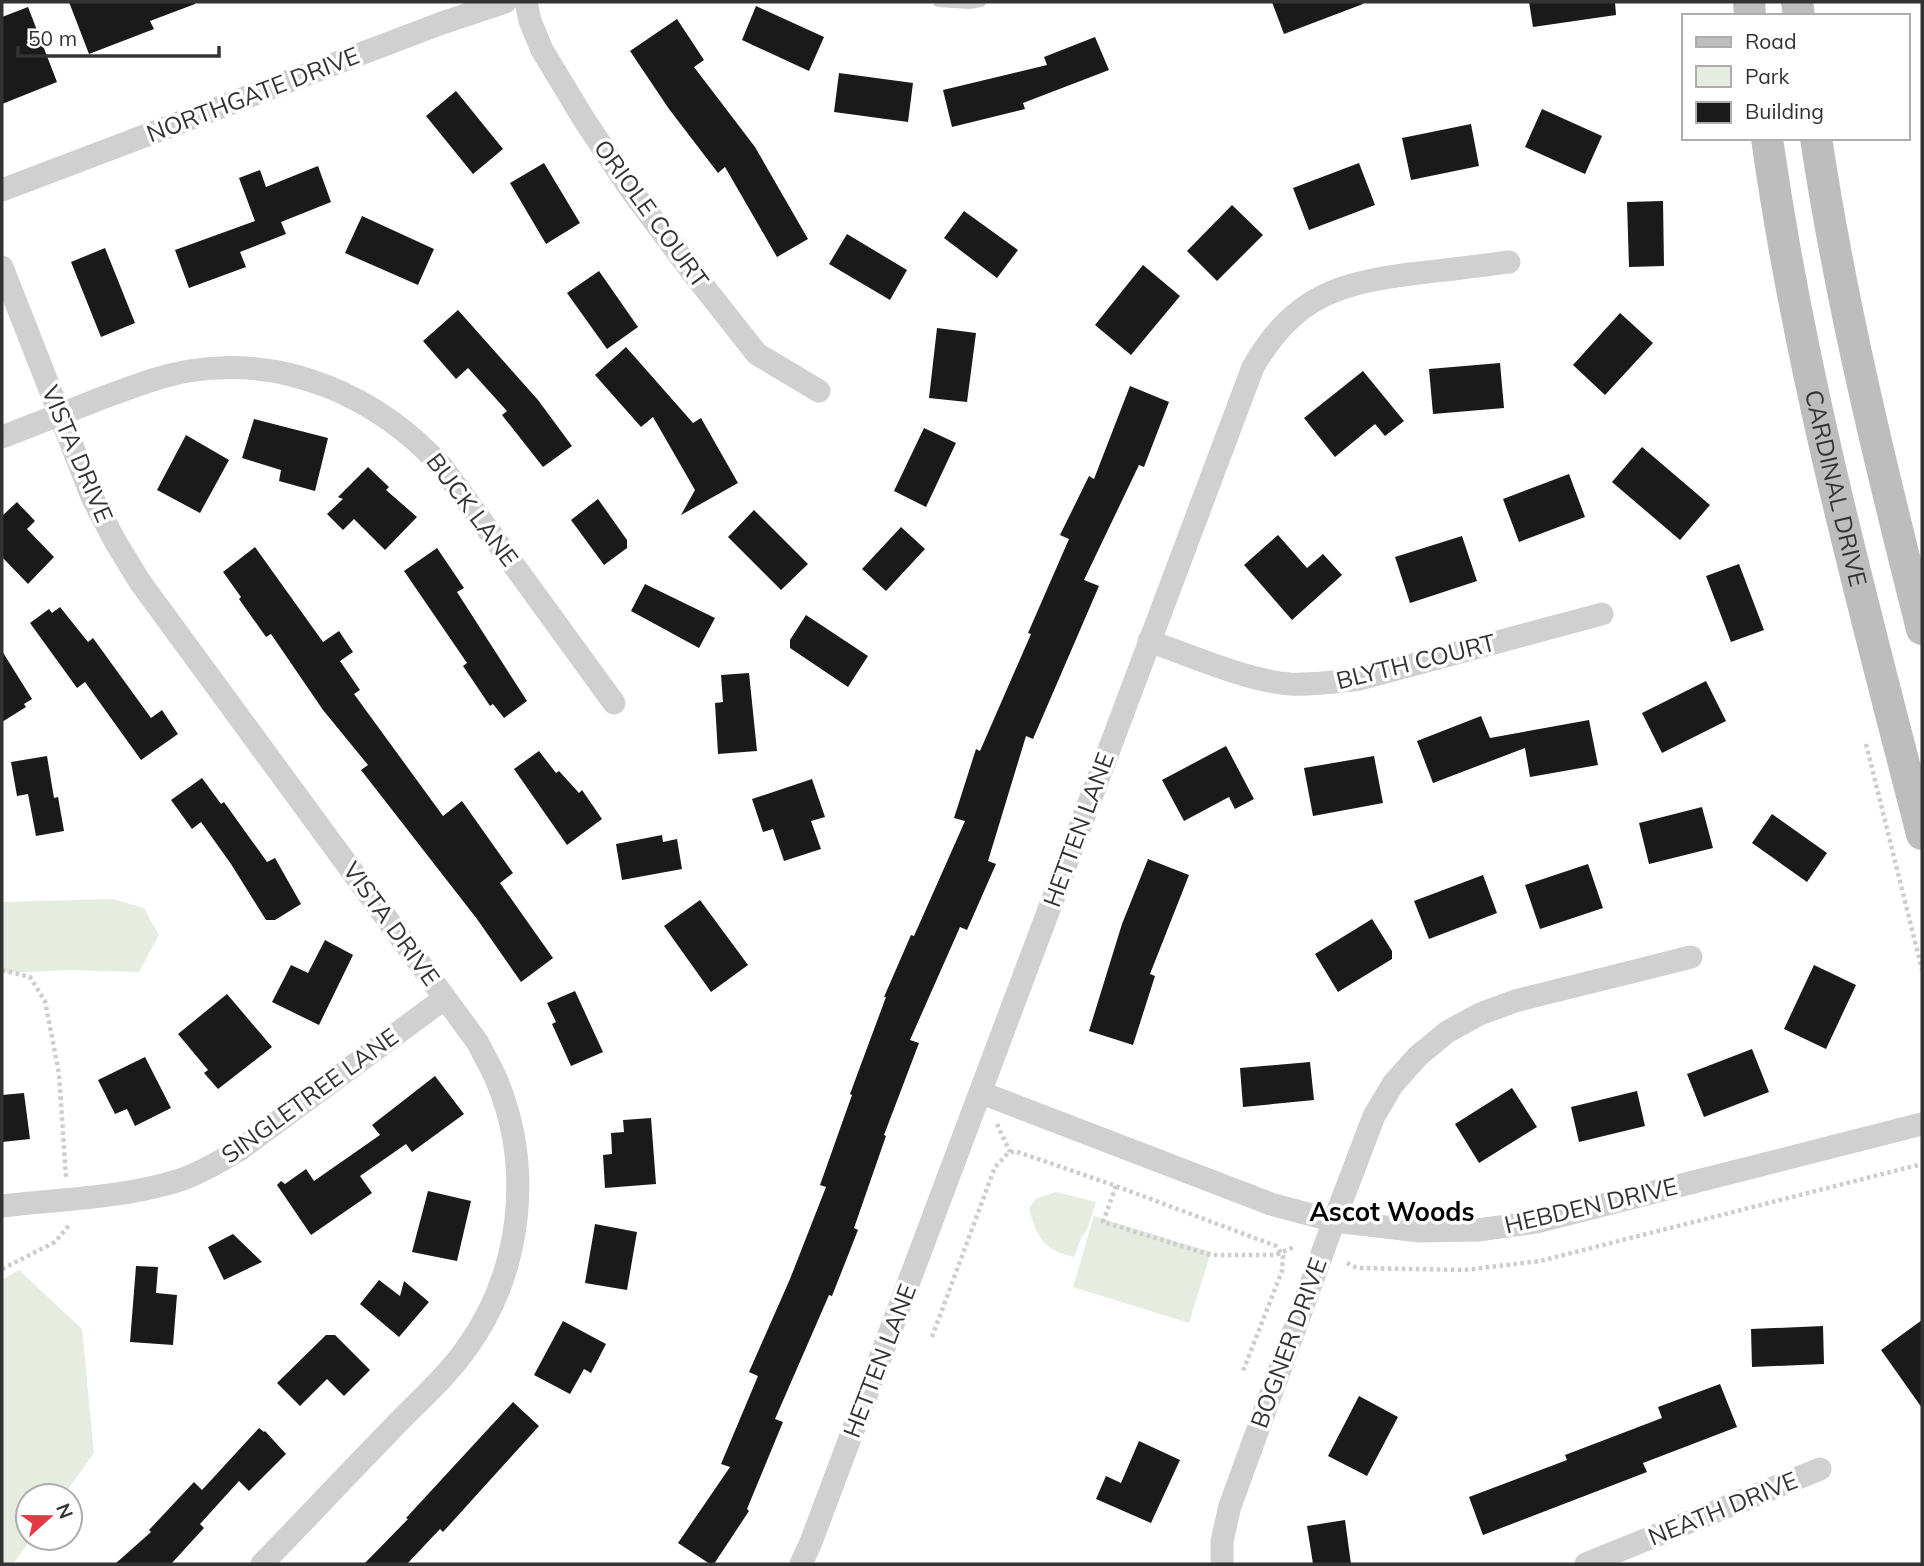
<svg xmlns="http://www.w3.org/2000/svg" width="1924" height="1566" viewBox="0 0 1924 1566" font-family="Mulish,sans-serif">
<style>
.green{fill:#e6ecdf}
.building{fill:#1a1a1a}
.lines{fill:none;stroke-linecap:round;stroke-linejoin:round}
.path{stroke:#cdcdcd;stroke-width:4.5;stroke-dasharray:3.5 3.5;stroke-linecap:butt}
.lane{stroke:#d0d0d0;stroke-width:10}
.street{stroke:#d0d0d0;stroke-width:23}
.secondary{stroke:#bdbdbd;stroke-width:32}
.labels{text-anchor:middle;stroke-width:7;stroke-linejoin:round;paint-order:stroke}
.street-label{font-size:24px;fill:#333;stroke:#fff}
.neighbourhood-label{font-size:26px;font-weight:bold;fill:#000;stroke:#fff}
</style>
<rect width="100%" height="100%" fill="#fff"/>
<path class="green" d="M113 899 144 908 159 935 139 972 70 970 2 973V902Z
M1056 1192 1096 1202 1087 1230 1081 1238 1074 1257C1044 1250 1037 1238 1029 1209L1035 1199Z
M1094 1216 1211 1252 1189 1323 1073 1287Z
M19 1270 82 1329 94 1453 63 1496H28V1538H32L13 1564H2V1280Z"/>
<path class="building" d="M69 2H195V4L150 21 154 29 89 54Z
M1272 2H1362L1363 4 1284 34Z
M1529 2H1615L1616 15 1533 27Z
M756 6 824 37 809 71 742 40Z
M28 7 57 82 2 104V17Z
M677 19 704 60 694 67 755 147 808 239 777 257 725 167 718 173 669 109 630 51Z
M1095 37 1109 70 1023 103 1025 109 952 127 943 90 1047 65 1044 57Z
M839 73 913 83 908 122 834 112Z
M456 91 503 149 473 174 426 116Z
M1542 109 1602 136 1585 174 1525 147Z
M1471 124 1479 166 1411 180 1402 138Z
M544 163 580 223 546 244 510 183Z
M1359 163 1375 205 1309 230 1293 188Z
M318 166 331 202 281 222 286 234 240 252 246 267 189 288 175 250 255 221 239 178 260 170 266 187Z
M1663 201 1664 266 1629 267 1627 202Z
M1232 205 1263 235 1217 281 1187 251Z
M964 211 1018 250 997 278 944 238Z
M362 216 434 249 418 285 345 253Z
M847 234 907 270 890 300 829 264Z
M105 248 135 323 101 337 71 262Z
M1143 265 1180 296 1131 355 1095 325Z
M599 271 638 327 607 349 567 293Z
M458 310 538 400 572 446 543 467 502 415 507 411 468 368 456 379 423 341Z
M1620 313 1653 343 1605 395 1573 365Z
M937 328 976 333 967 402 929 398Z
M626 347 693 423 701 418 738 483 681 515 695 490 653 417 641 427 595 375Z
M1500 363 1504 408 1433 414 1429 369Z
M1363 371 1404 421 1385 436 1375 424 1335 457 1304 418Z
M1130 386 1169 402 1144 467 1139 465 1084 580 1099 586 1033 739 1026 736 988 861 996 864 967 930 960 927 910 1040 919 1043 884 1135 886 1136 854 1228 858 1230 832 1296 829 1295 775 1419 783 1422 747 1509 749 1511 714 1564H710L678 1543 730 1467 721 1464 758 1376 749 1372 790 1279 826 1187 820 1185 852 1095 850 1094 886 997H884L911 935 914 936 965 821 954 818 976 749 980 751 1031 634 1028 633 1069 539 1060 535 1089 476 1094 479Z
M254 419 328 438 315 491 279 481 281 470 242 458Z
M924 428 956 443 926 507 894 491Z
M186 435 229 460 200 513 157 490Z
M1642 447 1710 505 1680 540 1612 482Z
M368 467 389 487 386 490 417 517 385 550 354 519 343 530 327 514 343 499 338 497Z
M1569 474 1585 517 1519 542 1503 499Z
M598 499 627 540V548L604 565 571 520Z
M17 502 35 521 27 529 54 557 28 584 2 557V516Z
M754 510 808 564 781 590 728 537Z
M901 527 925 549 886 591 862 569Z
M1278 535 1307 568 1323 554 1342 575 1292 620 1244 565Z
M1462 536 1477 581 1410 603 1395 557Z
M255 547 323 642 339 631 353 652 340 661 360 690 354 694 443 816 462 801 513 873 500 883 553 958 521 982 477 919 361 770 368 765 323 710 271 634 266 637 239 599 241 597 223 572Z
M437 548 464 588 457 592 527 701 504 718 493 704 490 706 463 666 467 663 404 571Z
M1739 564 1764 630 1731 642 1706 576Z
M645 584 715 618 699 648 631 611Z
M60 607 88 642 93 638 151 718 162 710 178 734 141 760 85 682 77 688 30 623 49 609 52 613Z
M806 615 868 656 848 687 790 648V640Z
M2 651 32 699 24 704 26 707 2 722Z
M749 673 757 751 718 754 715 703 723 702 721 675Z
M1706 681 1726 721 1662 753 1642 713Z
M1481 716 1490 738 1589 720 1598 765 1530 777 1525 748 1433 783 1417 741Z
M1226 746 1254 799 1235 809 1229 797 1184 821 1162 780Z
M539 751 556 773 559 771 579 793 582 790 602 819 567 845 514 769Z
M47 756 54 798 58 797 64 831 36 836 28 794 17 796 11 762Z
M1374 756 1383 803 1313 816 1304 768Z
M202 778 221 804 224 802 267 862 275 858 301 904 275 920H266L231 864 201 822 192 829 171 800Z
M812 779 825 817 811 821 821 849 784 861 773 829 763 832 752 799Z
M1702 807 1713 848 1649 864 1639 823Z
M1772 814 1827 853 1807 882 1752 843Z
M662 835 663 842 677 839 682 869 622 880 616 844Z
M1148 859 1189 875 1150 974 1155 976 1133 1045 1089 1031 1122 924Z
M1588 864 1603 908 1540 929 1525 885Z
M1483 875 1497 913 1429 939 1414 901Z
M700 900 748 965 711 992 664 926Z
M1372 919 1392 951V959L1338 992 1315 954Z
M325 940 353 955 319 1025 272 1002 291 965 308 973Z
M1814 965 1856 985 1826 1049 1784 1029Z
M575 991 603 1052 571 1066 552 1024 556 1022 547 1003Z
M227 994 272 1047 218 1089 204 1073 208 1070 178 1034Z
M1752 1049 1769 1092 1704 1117 1687 1074Z
M145 1057 171 1108 135 1126 127 1109 115 1114 98 1080Z
M1310 1062 1314 1100 1243 1107 1240 1068Z
M435 1076 464 1114 412 1152 406 1144 360 1176 372 1193 311 1235 277 1185 281 1181 285 1184 306 1169 314 1181 380 1135 372 1125Z
M1512 1088 1537 1127 1479 1163 1455 1124Z
M1637 1091 1645 1126 1579 1142 1571 1107Z
M24 1093 30 1139 2 1142V1095Z
M651 1118 656 1184 605 1188 603 1155 612 1154 611 1133 624 1132 623 1120Z
M428 1191 471 1201 457 1261 412 1252Z
M595 1224 637 1232 627 1290 585 1283Z
M233 1234 262 1262 224 1280 208 1247Z
M136 1266 158 1267 156 1293 177 1295 173 1345 130 1342Z
M379 1280 400 1296 404 1281 429 1302 399 1337 360 1304Z
M1922 1320V1408L1881 1350Z
M563 1321 606 1344 591 1373 584 1369 570 1394 534 1375Z
M1823 1326 1824 1364 1752 1367 1751 1329Z
M326 1335H335L370 1370 344 1396 327 1379 300 1406 277 1383Z
M1720 1384 1737 1427 1643 1463 1647 1472 1483 1535 1469 1497 1567 1460 1565 1455 1662 1418 1658 1407Z
M1359 1396 1398 1417 1367 1476 1328 1456Z
M513 1402 539 1426 443 1532 440 1529 407 1564H364L408 1519 406 1518Z
M259 1428 264 1432 265 1431 286 1454 249 1491 239 1481 200 1524 204 1528 171 1564H115L151 1532 149 1530 194 1482 202 1490Z
M1139 1441 1180 1460 1151 1523 1096 1499 1106 1476 1121 1483Z
M1345 1520 1351 1564H1313L1307 1526Z"/>
<g class="lines">
<path class="path" d="M1866 744 1922 970
M2 970 30 977 45 1001 59 1074 66 1177
M997 1124 1010 1152
M1116 1186 1103 1222 1211 1255H1276L1296 1246
M1347 1263 1357 1268 1465 1270 1540 1261 1922 1164
M2 1269 55 1242 70 1224
M932 1337 995 1167 1008 1153 1015 1151 1116 1186 1276 1246 1283 1256 1282 1271 1243 1371"/>
<path class="lane" d="M938 2 969 4 981 2"/>
<path class="street" d="M526 2 530 21 542 50 585 121 631 190 693 273 757 354 819 391
M2 190 442 23 505 2
M2 267 93 499 115 541 140 582 478 1043C484 1056 492 1068 497 1081 533 1168 522 1272 466 1349 444 1380 413 1406 387 1434 345 1477 304 1521 262 1564
M2 437C35 424 69 411 102 398 130 388 159 376 189 371 286 355 379 397 443 468L614 703
M1149 641C1191 656 1246 680 1289 684 1314 685 1336 682 1360 679L1602 614
M982 1093 1271 1204 1334 1221 1420 1231 1478 1230 1536 1222 1922 1124
M2 1206C61 1199 124 1198 180 1180 201 1173 221 1161 239 1150L445 998
M801 1564 811 1542C960 1151 1104 758 1253 367 1295 295 1339 283 1418 273 1448 270 1478 266 1509 262
M1222 1564V1541L1230 1506 1334 1221 1374 1116 1393 1084 1418 1056 1447 1032 1480 1014 1515 1001 1691 957
M1586 1564 1820 1469"/>
<g class="secondary">
<path d="M1749 2 1750 16"/>
<path d="M1797 2 1799 16"/>
<path id="s1" d="M1767 138C1800 374 1863 604 1922 834"/>
<path d="M1816 138C1841 304 1881 467 1922 629"/>
</g>
</g>
<g class="labels">
<g class="street-label">
<text transform="translate(253 95) rotate(-21)" y="8">NORTHGATE DRIVE</text>
<text transform="translate(651 214) rotate(54)" y="8">ORIOLE COURT</text>
<text transform="translate(77 454) rotate(67)" y="8">VISTA DRIVE</text>
<text dy="8" stroke="none"><textPath href="#s1" startOffset="357">CARDINAL DRIVE</textPath></text>
<text transform="translate(472 510) rotate(53)" y="8">BUCK LANE</text>
<text transform="translate(1416 662) rotate(-14)" y="8">BLYTH COURT</text>
<text transform="translate(1079 830) rotate(-70)" y="8">HETTEN LANE</text>
<text transform="translate(391 924) rotate(54)" y="8">VISTA DRIVE</text>
<text transform="translate(310 1096) rotate(-36)" y="8">SINGLETREE LANE</text>
<text transform="translate(1591 1206) rotate(-13)" y="8">HEBDEN DRIVE</text>
<text transform="translate(1289 1343) rotate(-70)" y="8">BOGNER DRIVE</text>
<text transform="translate(880 1361) rotate(-69)" y="8">HETTEN LANE</text>
<text transform="translate(1723 1509) rotate(-22)" y="8">NEATH DRIVE</text>
</g>
<g class="neighbourhood-label">
<text x="1392" y="1221">Ascot Woods</text>
</g>
</g>
<rect width="1924" height="1566" fill="none" stroke="#333333" stroke-width="7"/>
<rect x="1682" y="14" width="228" height="126" fill="#ffffff" stroke="#adadad" stroke-width="2"/>
<rect x="1696" y="37" width="35" height="10" fill="#bdbdbd" stroke="#adadad" stroke-width="2"/>
<text x="1745" y="49" font-size="21" fill="#333333">Road</text>
<rect x="1696" y="66" width="35" height="21" fill="#e6ecdf" stroke="#adadad" stroke-width="2"/>
<text x="1745" y="84" font-size="21" fill="#333333">Park</text>
<rect x="1696" y="102" width="35" height="21" fill="#1a1a1a" stroke="#adadad" stroke-width="2"/>
<text x="1745" y="119" font-size="21" fill="#333333">Building</text>
<g transform="translate(49 1517) rotate(69)"><circle r="33" fill="#ffffff" stroke="#adadad" stroke-width="2"/>
<path d="M0-5L12 26L0 18L-12 26Z" fill="#e63946"/>
<text y="-10" font-size="19" font-weight="bold" text-anchor="middle" fill="#333333">N</text>
</g>
<path d="M18 46v10h201v-10" fill="none" stroke="#333333" stroke-width="3.5"/>
<text x="28" y="46" font-size="21" fill="#333333" stroke="#ffffff" stroke-width="5" paint-order="stroke">50 m</text>
</svg>
